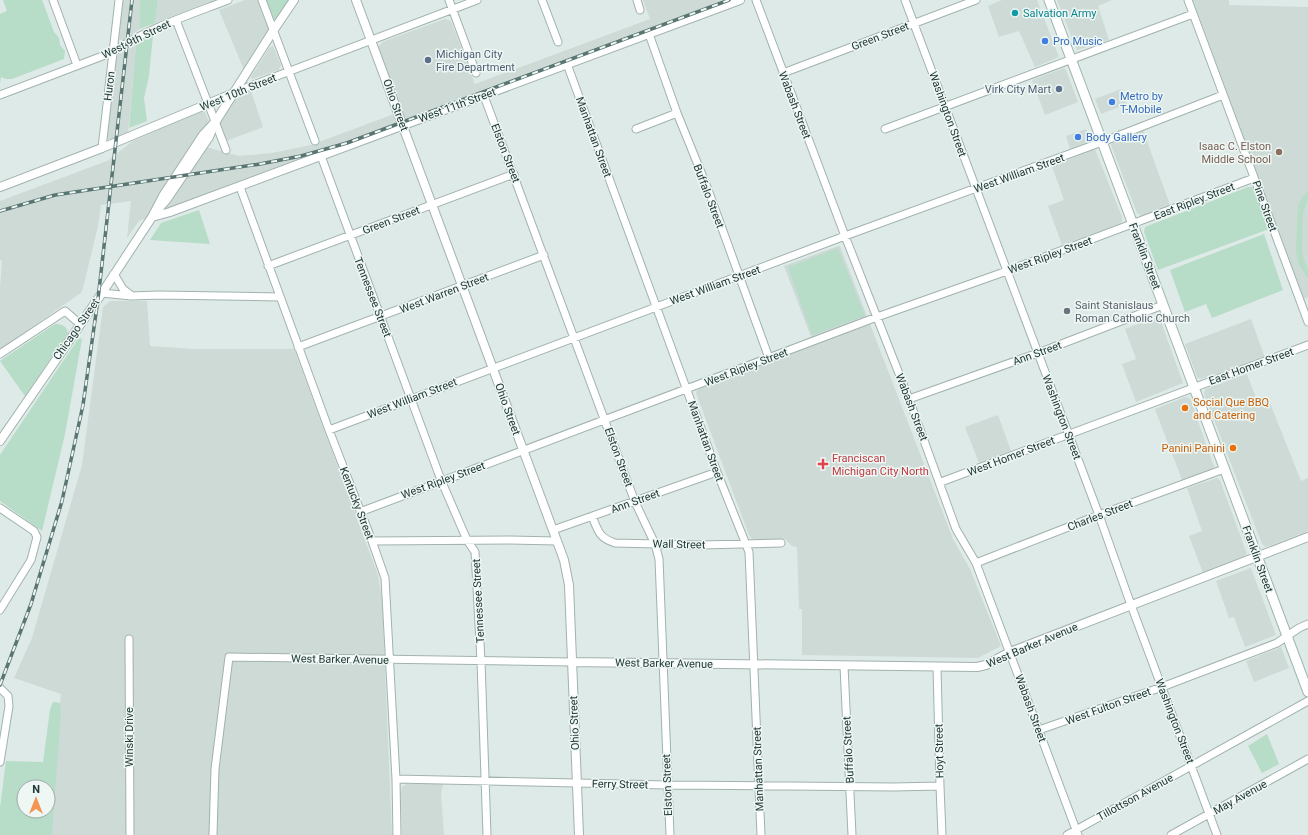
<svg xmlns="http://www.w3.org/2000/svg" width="1308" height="835" viewBox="0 0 1308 835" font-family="Roboto,sans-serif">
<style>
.built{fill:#cddad6}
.green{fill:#b7dcc7;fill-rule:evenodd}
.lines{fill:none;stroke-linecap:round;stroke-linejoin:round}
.minor-casing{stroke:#a1b2af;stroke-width:9}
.tertiary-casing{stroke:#a1b2af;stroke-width:10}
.secondary-casing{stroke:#9eb6b1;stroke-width:11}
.minor{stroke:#fff;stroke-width:7}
.tertiary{stroke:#fff;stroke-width:8}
.secondary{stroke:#fff;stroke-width:9}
.rail-casing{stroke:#5a7673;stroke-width:3.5}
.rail{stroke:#eff7f4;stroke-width:2;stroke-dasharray:6;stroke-linecap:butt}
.culture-dot{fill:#0f9aa8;stroke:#eff7f4;stroke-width:1.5}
.shop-dot{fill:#3f7fe0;stroke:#eff7f4;stroke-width:1.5}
.service-dot{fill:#5c6f8a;stroke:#eff7f4;stroke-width:1.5}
.education-dot{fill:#8d6e63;stroke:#eff7f4;stroke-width:1.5}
.worship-dot{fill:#6b7280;stroke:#eff7f4;stroke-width:1.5}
.food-dot{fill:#e8710a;stroke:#eff7f4;stroke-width:1.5}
.health-dot{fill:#e0444e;stroke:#eff7f4;stroke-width:1.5}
.labels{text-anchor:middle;stroke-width:3;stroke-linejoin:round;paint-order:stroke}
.culture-label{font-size:11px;fill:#0d838f;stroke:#eff7f4;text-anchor:start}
.street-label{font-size:11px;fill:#203a37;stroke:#eff7f4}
.shop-label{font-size:11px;fill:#366cbe;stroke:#eff7f4;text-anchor:start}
.service-label{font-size:11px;fill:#4e5e75;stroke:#eff7f4;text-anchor:start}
.education-label{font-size:11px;fill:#785e54;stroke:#eff7f4;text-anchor:end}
.worship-label{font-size:11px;fill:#5b616d;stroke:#eff7f4;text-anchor:start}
.food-label{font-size:11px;fill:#c56008;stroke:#eff7f4;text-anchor:start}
.health-label{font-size:11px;fill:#be3a42;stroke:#eff7f4;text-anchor:start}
</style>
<rect width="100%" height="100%" fill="#deeae7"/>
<path class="built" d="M123 0H140V29L124 40H120L119 38Z
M158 0H214L155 23Z
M245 0H257L269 30 244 70 219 10Z
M643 0H735L139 221 127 238 131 201 101 205 98 226 82 292 0 350V288L2 261 0 260V201L107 161 133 141 204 110 209 122 195 144 239 156 272 153 311 145 402 111 378 48 382 42 445 19 451 21 475 84 650 19Z
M1002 0H1037L1059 57 1035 67 1019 31 999 37 988 6Z
M1057 0H1112L1098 6 1109 40 1077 50Z
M1193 0H1229V5L1308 7V297L1304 299Z
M136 45 128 133 113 139H107L115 58 118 55Z
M273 46 281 65 279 70 252 79 251 77 269 48Z
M1064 68 1066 70 1078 102 1045 115 1032 80Z
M1121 89 1127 104 1101 114 1095 99Z
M251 91 263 127 226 141 219 123 236 99Z
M1086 129 1091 141 1070 149 1066 136Z
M1143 130 1170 205 1142 216 1137 213 1111 145 1114 140Z
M1095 149 1122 217V221L1120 224 1062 245 1048 206 1064 200 1052 166Z
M838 246H840L841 249 953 539 970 569 1001 646 978 658 802 655V609H799L797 547 792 546 785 539H752L749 535 696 393 697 390 814 345 784 266Z
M110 301H147L150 346 193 349H294L378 575 382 599 392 835H46L61 694 14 678 32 638 82 465 103 307Z
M1159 316 1183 383 1136 402 1122 364 1136 359 1125 329Z
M1251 319 1265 358 1201 379 1197 377 1185 344Z
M1247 374 1257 401 1268 398 1301 481 1308 478V531L1266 547 1262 544 1204 394 1205 389Z
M1185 397 1190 398 1214 467 1213 469 1182 480 1155 409Z
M998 415 1011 451 979 463 965 427Z
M1217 478 1220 480 1247 554 1240 560 1203 573 1189 536 1202 531 1187 488Z
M1251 568 1276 635 1245 647 1234 617 1229 618 1216 581Z
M1281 647 1289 668 1254 682 1246 661Z
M407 784H443L441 794 444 835H402L401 793 402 787Z"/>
<path class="green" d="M3 0H42L54 32 59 38 60 45 65 51 64 59 12 79H6L1 77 0 84V14L7 11Z
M140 0H158L155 23 140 29Z
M266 0H290L277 19H274Z
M153 35 149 76 144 98 147 121 129 128 136 45 142 41Z
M1248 187H1252L1254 189 1269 229 1158 270 1144 232 1145 227Z
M1308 190V199L1303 213 1302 251 1304 261 1308 268V278L1299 265 1296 251 1298 207 1301 199Z
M199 210 210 244 150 240 161 223Z
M1264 234 1283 290 1212 318 1206 304 1185 312 1170 270Z
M838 248 865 316 812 335 788 267Z
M55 324C62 324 67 326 68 333L25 396 0 361Z
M80 338 82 339 65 434 42 531 0 501V455L78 339Z
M53 702 60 703 61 712 52 835H0V808L6 761 43 762 50 710ZM24 787H48V811H24Z
M1267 734 1279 764 1262 773 1248 746Z"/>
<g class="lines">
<defs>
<path id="minor" d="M53 0 77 65
M262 0 315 141
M449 0 476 73
M542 0 558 42
M637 0 640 10
M756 0 845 236 909 399 956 529 976 563 1078 835
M905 0 1099 515 1131 605 1217 835
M1188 0 1308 322
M176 20 226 150
M649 34 677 113 707 187 769 358
M567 64 717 472 749 552 761 835
M783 73 976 0
M235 92 477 0
M0 95 113 52C148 28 189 15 228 0
M484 96 635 502 655 544 659 559 670 835
M636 129 677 113
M885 129 1193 14
M102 148 119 0
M321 156 441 480 467 540 475 552 481 661 487 835
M240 187 329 430 372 541 385 578 396 779 397 835
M268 266 514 174
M114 274 123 289 131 295
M102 293 131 296 159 295 280 297
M298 347 544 255
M0 354 65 311 80 324
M909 399 1038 353 1163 305
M329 430 845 236 1102 142 1223 95
M941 482 1308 345
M0 508 34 531 37 537 31 560 0 610
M360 512 877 317 1007 271 1254 178
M592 516C598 531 599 538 615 543L700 545 781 543
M553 530 717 472
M372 541 510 540 557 541
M976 563 1099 515 1224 469
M129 639 130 835
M844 666 852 835
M937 667 940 786 942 835
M0 688 8 696 9 706 0 762
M1039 730 1162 687 1277 643 1299 628 1308 624
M396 779 667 785 894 787 940 786
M213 835 215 769 229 657 571 662
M1067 835 1308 701
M1171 835 1308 759"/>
<path id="tertiary" d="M356 0 564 560 569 585 579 835
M0 187 102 148 234 93
M160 207 167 199 209 137 213 127
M152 217 170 212 740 0
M0 441 102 293 152 217 163 196 203 135 216 121 273 31 294 0
M571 662 977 667 986 665 1010 652 1308 537"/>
<path id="secondary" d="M1049 0 1308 692"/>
</defs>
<use href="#minor" class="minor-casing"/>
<use href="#tertiary" class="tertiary-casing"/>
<use href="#secondary" class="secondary-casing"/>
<use href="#minor" class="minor"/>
<use href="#tertiary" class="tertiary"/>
<use href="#secondary" class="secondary"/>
<defs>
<path id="rail" d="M0 211 55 195 260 164 301 156 347 143 729 0
M0 685 31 604 62 501 83 405 98 299 132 0"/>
</defs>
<use href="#rail" class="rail-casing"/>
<use href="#rail" class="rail"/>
</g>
<circle class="culture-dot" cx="1015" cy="13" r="4"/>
<g class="shop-dot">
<circle cx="1045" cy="41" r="4"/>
<circle cx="1112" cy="102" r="4"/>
<circle cx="1078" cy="137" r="4"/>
</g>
<g class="service-dot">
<circle cx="428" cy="60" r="4"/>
<circle cx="1059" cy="89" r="4"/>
</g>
<circle class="education-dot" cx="1279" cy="152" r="4"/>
<circle class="worship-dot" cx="1067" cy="311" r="4"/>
<g class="food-dot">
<circle cx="1185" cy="408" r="4"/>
<circle cx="1233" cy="448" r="4"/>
</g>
<path class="health-dot" d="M821 458h4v4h4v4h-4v4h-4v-4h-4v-4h4z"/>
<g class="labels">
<g class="culture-label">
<text x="1023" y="17">Salvation Army</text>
</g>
<g class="street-label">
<text transform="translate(880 36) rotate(-21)" y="4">Green Street</text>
<text transform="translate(136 39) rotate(-26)" y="4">West 9th Street</text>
<text transform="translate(109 86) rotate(-83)" y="4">Huron</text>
<text transform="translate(238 92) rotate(-22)" y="4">West 10th Street</text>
<text transform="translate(396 105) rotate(70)" y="4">Ohio Street</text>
<text transform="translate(457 105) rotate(-20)" y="4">West 11th Street</text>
<text transform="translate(795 105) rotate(69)" y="4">Wabash Street</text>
<text transform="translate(948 114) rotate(70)" y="4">Washington Street</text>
<text transform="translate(594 137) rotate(70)" y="4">Manhattan Street</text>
<text transform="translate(506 153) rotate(69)" y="4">Elston Street</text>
<text transform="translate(1019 173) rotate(-20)" y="4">West William Street</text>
<text transform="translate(709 196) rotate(69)" y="4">Buffalo Street</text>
<text transform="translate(1194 201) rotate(-21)" y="4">East Ripley Street</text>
<text transform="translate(1265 206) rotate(70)" y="4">Pine Street</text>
<text transform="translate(391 220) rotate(-21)" y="4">Green Street</text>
<text transform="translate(1050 255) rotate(-20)" y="4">West Ripley Street</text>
<text transform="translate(1145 256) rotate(69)" y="4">Franklin Street</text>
<text transform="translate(715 285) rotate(-20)" y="4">West William Street</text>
<text transform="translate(444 293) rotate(-21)" y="4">West Warren Street</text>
<text transform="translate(373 297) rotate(69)" y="4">Tennessee Street</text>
<text transform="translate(76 329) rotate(-55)" y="4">Chicago Street</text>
<text transform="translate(1037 353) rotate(-20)" y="4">Ann Street</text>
<text transform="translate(1251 366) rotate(-20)" y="4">East Homer Street</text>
<text transform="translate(746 367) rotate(-21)" y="4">West Ripley Street</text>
<text transform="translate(412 398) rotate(-21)" y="4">West William Street</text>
<text transform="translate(912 407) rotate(69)" y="4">Wabash Street</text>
<text transform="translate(508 409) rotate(70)" y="4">Ohio Street</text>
<text transform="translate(1062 417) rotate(69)" y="4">Washington Street</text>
<text transform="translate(706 441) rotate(70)" y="4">Manhattan Street</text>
<text transform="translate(1011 456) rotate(-21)" y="4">West Homer Street</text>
<text transform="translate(619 457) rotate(70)" y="4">Elston Street</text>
<text transform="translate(443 480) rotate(-20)" y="4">West Ripley Street</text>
<text transform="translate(635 501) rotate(-20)" y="4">Ann Street</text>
<text transform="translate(357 503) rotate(69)" y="4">Kentucky Street</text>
<text transform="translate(1100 515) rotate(-21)" y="4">Charles Street</text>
<text transform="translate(679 544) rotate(1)" y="4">Wall Street</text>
<text transform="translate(1258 559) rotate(70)" y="4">Franklin Street</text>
<text transform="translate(478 601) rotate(-93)" y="4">Tennessee Street</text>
<text transform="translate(1032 645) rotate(-23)" y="4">West Barker Avenue</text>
<text transform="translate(340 659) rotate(1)" y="4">West Barker Avenue</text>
<text transform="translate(664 663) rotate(1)" y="4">West Barker Avenue</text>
<text transform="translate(1108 706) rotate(-20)" y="4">West Fulton Street</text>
<text transform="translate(1031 708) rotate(70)" y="4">Wabash Street</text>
<text transform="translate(1175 721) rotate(69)" y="4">Washington Street</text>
<text transform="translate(574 723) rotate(-92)" y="4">Ohio Street</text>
<text transform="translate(129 737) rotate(-90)" y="4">Winski Drive</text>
<text transform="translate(848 750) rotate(-93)" y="4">Buffalo Street</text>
<text transform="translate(939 751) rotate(-91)" y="4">Hoyt Street</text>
<text transform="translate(758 769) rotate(-92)" y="4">Manhattan Street</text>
<text transform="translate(620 784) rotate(1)" y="4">Ferry Street</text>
<text transform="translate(667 785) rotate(-92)" y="4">Elston Street</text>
<text transform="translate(1135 797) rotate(-29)" y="4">Tillottson Avenue</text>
<text transform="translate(1240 797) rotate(-29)" y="4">May Avenue</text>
</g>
<g class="shop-label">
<text x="1053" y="45">Pro Music</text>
<text x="1120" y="100">Metro by<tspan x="1120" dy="13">T-Mobile</tspan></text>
<text x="1086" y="141">Body Gallery</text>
</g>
<g class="service-label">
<text x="436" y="58">Michigan City<tspan x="436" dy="13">Fire Department</tspan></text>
<text x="1051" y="93" text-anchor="end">Virk City Mart</text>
</g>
<g class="education-label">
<text x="1271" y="150">Isaac C. Elston<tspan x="1271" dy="13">Middle School</tspan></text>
</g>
<g class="worship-label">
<text x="1075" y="309">Saint Stanislaus<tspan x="1075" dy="13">Roman Catholic Church</tspan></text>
</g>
<g class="food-label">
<text x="1193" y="406">Social Que BBQ<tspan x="1193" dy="13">and Catering</tspan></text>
<text x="1225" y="452" text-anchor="end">Panini Panini</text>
</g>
<g class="health-label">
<text x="832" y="462">Franciscan<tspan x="832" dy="13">Michigan City North</tspan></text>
</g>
</g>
<g transform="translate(36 799)"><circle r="19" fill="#eff7f4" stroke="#9caba8"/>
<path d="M0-3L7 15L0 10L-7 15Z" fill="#f39654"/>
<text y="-6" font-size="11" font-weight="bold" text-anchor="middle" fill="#203a37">N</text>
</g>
</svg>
